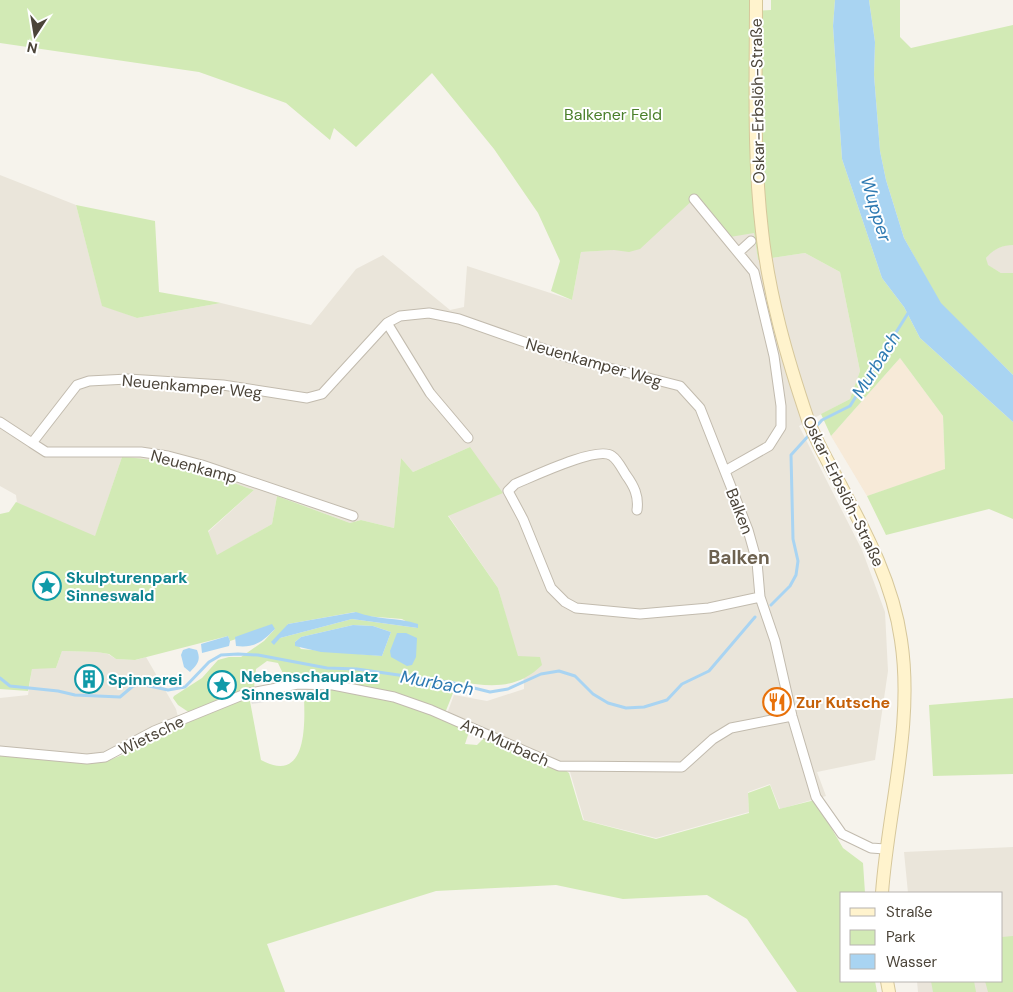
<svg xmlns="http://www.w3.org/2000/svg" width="1013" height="992" viewBox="0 0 1013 992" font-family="'DM Sans',sans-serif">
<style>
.residential{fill:#eae5da}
.commercial{fill:#f7ead8}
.green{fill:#d2eab5;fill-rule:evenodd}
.parking{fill:#e5e3e0}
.water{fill:#a9d4f2}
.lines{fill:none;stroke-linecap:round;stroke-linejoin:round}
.stream{stroke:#a9d4f2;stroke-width:3}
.street-casing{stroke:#c2bbae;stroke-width:11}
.secondary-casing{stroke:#d6c79b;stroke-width:14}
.street{stroke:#fff;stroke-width:9}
.secondary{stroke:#fff3cd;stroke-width:12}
.labels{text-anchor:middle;stroke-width:4;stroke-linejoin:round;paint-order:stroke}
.street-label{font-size:16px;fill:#4b4439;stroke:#fff}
.park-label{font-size:16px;fill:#4a7f2a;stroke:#fff}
.culture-label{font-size:16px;font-weight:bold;fill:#0d838f;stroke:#fff;text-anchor:start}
.food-label{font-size:16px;font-weight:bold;fill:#c56008;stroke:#fff;text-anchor:start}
.water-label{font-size:18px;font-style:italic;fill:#2e7ab2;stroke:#fff}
.quarter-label{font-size:19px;font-weight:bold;fill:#6e6250;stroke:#fff}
</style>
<rect width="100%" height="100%" fill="#f6f3ec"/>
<path class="residential" d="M0 175 76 205 102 305 137 318 221 303 311 325 356 269 383 255 450 310 464 307 467 266 572 300 581 252 628 249 689 197 754 233 758 260 805 253 840 272 860 371 850 399 799 426 862 550 885 612 888 671 875 760 817 772 826 796 780 809 770 784 748 792 749 812 656 838 584 820 570 772 547 756 445 719 454 695 487 701 524 689V681L498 588 448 515 470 447 413 472 401 458 394 528 361 520 350 523 277 496 272 524 217 556 208 532 254 490 229 482 122 457 95 537 17 503 16 495 0 486Z
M1005 245H1013V273H1001L987 265 986 258 992 251Z
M62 651 98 652 108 654 116 659 136 660 146 657 176 709 179 721 103 755 0 748V698L28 695 32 668H56Z
M1013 847V992H918L917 981H1002V893H908L904 852Z"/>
<path class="commercial" d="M900 358 943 416 945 470 867 496 831 436Z"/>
<path class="green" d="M0 0H751V11L771 10V0H835L833 26 842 159 882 278 904 307 920 338 1013 422V519L989 509 886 535 867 496 945 469 943 416 900 358 831 436 821 414 850 399 860 371 840 272 805 253 758 260 754 233 730 237 696 197 640 249 629 252 614 250 581 252 572 300 551 291 560 261 538 213 494 149 432 73 356 147 334 128 330 140 286 103 199 72 0 43Z
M869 0H900V37L911 48 1013 25V245C1002 245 994 249 986 258L988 265 1001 273H1013V375L940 303 904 238 886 180 880 151 874 75 875 42Z
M76 205 155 221 159 292 221 303 137 318 102 306Z
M470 447 503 493 448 516 498 588 518 656 540 657 542 665C508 699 470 680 429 679L453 693 443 718 470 729 465 744 477 745 485 737 549 758 569 773 583 820 656 839 749 813 748 793 770 785 779 809 815 800 843 848 863 863 865 893H842V981H875L877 992H797L747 919 707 895 623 899 556 885 436 891 267 944 285 992H0V749L110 760 132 751 150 739 249 696 261 760C307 785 305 725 304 697L318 695 327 681 286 680 278 663 267 661 256 669 254 688 190 713 178 705 173 698 174 696 202 678 218 660 229 657H241L264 641 275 629 236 637V639L230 641 228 636 135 660 116 659 109 654 97 652 62 651 56 668 32 669 28 691 0 689V514L9 512 16 502 95 536 122 457C169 459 210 475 254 490L208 531 217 555 272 524 277 496 350 523 361 520 394 528 401 458 413 472ZM355 612 365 616 402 619 418 628 352 619 280 638 288 624ZM353 625 373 626 391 632 382 656 301 649 295 642 301 637Z
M1013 698V774L933 776 929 705Z
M1013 936V992H988L985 981H1002V937Z
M931 981H974L976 992H933Z"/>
<path class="parking" d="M329 687 318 695 300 697 299 691 288 692 289 698 252 704 249 696 297 688Z"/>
<path class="water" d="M835 0H869L875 42 874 75 880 151 886 180 904 238 941 303 1013 375V422L920 338 904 307 882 278 842 159 833 26Z
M356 612C376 620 397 617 418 624V628L352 619 280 638 274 645 271 642 288 624Z
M272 624 275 629C262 642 255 648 236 646L235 637Z
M353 625 373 626 391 632 382 656 321 652 295 646V642L301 637Z
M397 633H406L417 638 416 657 412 665 407 666 391 657 390 651Z
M228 636 230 641 229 646 202 653 201 644Z
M189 648 197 650C201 660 198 664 190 672L184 667 181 655 183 650Z"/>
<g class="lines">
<path class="stream" d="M814 429 822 420 850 406 910 310
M771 605 790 586 796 575 798 561 793 539 791 455 810 434
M0 678 10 686 58 691 75 695 120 697 133 686 140 684 168 690 185 687 209 662 221 655 238 654 258 655 327 668 357 669 454 683 490 692 508 689 541 674 559 671 575 676 593 694 608 703 626 708 644 707 667 700 682 684 709 671 755 617"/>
<defs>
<path id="street" d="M694 199 754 272 774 356 781 406V427L769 446 725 471
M739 252 751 241
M387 323 430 393 468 438
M0 422 32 443 77 385 89 381 128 379 223 385 307 398 322 394 387 323 400 316 429 313 459 319 570 358 680 386 700 408 748 530 757 562 760 597 775 641 792 716 816 797 842 834 871 848 885 849
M32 443 46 452H141L168 456 202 465 353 516
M637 510C639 496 634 486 626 475 622 469 618 460 612 456 598 445 532 477 515 484L508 491 523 519 551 588 565 602 576 608 640 614 709 608 760 597
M0 751 87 759 105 757 154 731 245 694 298 684 333 685 394 697 431 710 559 766 682 767 713 739 731 728 792 716"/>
<path id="secondary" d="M756 0C756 77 753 155 762 231 769 296 787 358 808 420 816 441 828 462 839 482 866 533 893 583 901 640 914 725 888 809 882 893
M887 981 889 992"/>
</defs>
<use href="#street" class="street-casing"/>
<use href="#secondary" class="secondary-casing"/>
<use href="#street" class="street"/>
<use href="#secondary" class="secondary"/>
</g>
<defs>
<symbol id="sight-ring" viewBox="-11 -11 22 22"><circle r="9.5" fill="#fff" stroke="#0f9aa8" stroke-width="1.5"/><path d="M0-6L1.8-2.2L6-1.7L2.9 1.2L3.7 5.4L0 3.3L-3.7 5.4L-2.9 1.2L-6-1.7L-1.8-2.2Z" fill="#0f9aa8"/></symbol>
<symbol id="building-ring" viewBox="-11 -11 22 22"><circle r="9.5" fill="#fff" stroke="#0f9aa8" stroke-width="1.5"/><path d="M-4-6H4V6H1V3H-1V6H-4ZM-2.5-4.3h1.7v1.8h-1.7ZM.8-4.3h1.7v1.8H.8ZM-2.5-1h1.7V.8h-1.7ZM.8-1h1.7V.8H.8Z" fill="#0f9aa8"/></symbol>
<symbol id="restaurant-ring" viewBox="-11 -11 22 22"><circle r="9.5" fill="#fff" stroke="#e8710a" stroke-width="1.5"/><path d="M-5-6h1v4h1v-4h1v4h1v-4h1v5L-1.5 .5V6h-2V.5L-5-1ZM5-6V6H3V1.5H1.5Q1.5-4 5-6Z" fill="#e8710a"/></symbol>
</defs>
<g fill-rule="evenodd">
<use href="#sight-ring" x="31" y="570" width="32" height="32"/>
<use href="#building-ring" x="73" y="663" width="32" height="32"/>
<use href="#sight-ring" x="206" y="669" width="32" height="32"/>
<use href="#restaurant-ring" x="761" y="686" width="32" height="32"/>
</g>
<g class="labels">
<g class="street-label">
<text transform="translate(757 101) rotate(-91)" y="6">Oskar-Erbslöh-Straße</text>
<text transform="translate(594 362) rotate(16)" y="6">Neuenkamper Weg</text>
<text transform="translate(192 386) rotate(5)" y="6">Neuenkamper Weg</text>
<text transform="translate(194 466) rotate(15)" y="6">Neuenkamp</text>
<text transform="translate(844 491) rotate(64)" y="6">Oskar-Erbslöh-Straße</text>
<text transform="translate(740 511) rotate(69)" y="6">Balken</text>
<text transform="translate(151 735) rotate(-26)" y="6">Wietsche</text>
<text transform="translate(505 742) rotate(24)" y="6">Am Murbach</text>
</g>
<g class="park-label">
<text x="613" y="120">Balkener Feld</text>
</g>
<g class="culture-label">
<text x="66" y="583">Skulpturenpark<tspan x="66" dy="18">Sinneswald</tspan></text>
<text x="241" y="682">Nebenschauplatz<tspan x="241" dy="18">Sinneswald</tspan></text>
<text x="108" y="685">Spinnerei</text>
</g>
<g class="food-label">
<text x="796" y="708">Zur Kutsche</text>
</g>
<g class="water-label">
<text transform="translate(876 209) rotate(73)" y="6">Wupper</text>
<text transform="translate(876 365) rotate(-58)" y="6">Murbach</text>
<text transform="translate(437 683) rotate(10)" y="6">Murbach</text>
</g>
<g class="quarter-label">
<text x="739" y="564">Balken</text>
</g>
</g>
<rect x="840" y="892" width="162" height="90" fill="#ffffff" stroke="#b7b4b0"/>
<rect x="850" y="908" width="25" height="8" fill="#fff3cd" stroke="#b7b4b0"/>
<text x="886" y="917" font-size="15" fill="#4b4439">Straße</text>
<rect x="850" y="930" width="25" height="15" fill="#d2eab5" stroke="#b7b4b0"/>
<text x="886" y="942" font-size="15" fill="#4b4439">Park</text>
<rect x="850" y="954" width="25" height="15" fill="#a9d4f2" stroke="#b7b4b0"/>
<text x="886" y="967" font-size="15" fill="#4b4439">Wasser</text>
<g transform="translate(35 35) rotate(192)" stroke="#ffffff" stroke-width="4" paint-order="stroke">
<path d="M0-4L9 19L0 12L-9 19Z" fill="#4b4439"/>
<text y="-8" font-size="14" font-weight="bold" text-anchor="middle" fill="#4b4439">N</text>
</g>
</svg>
